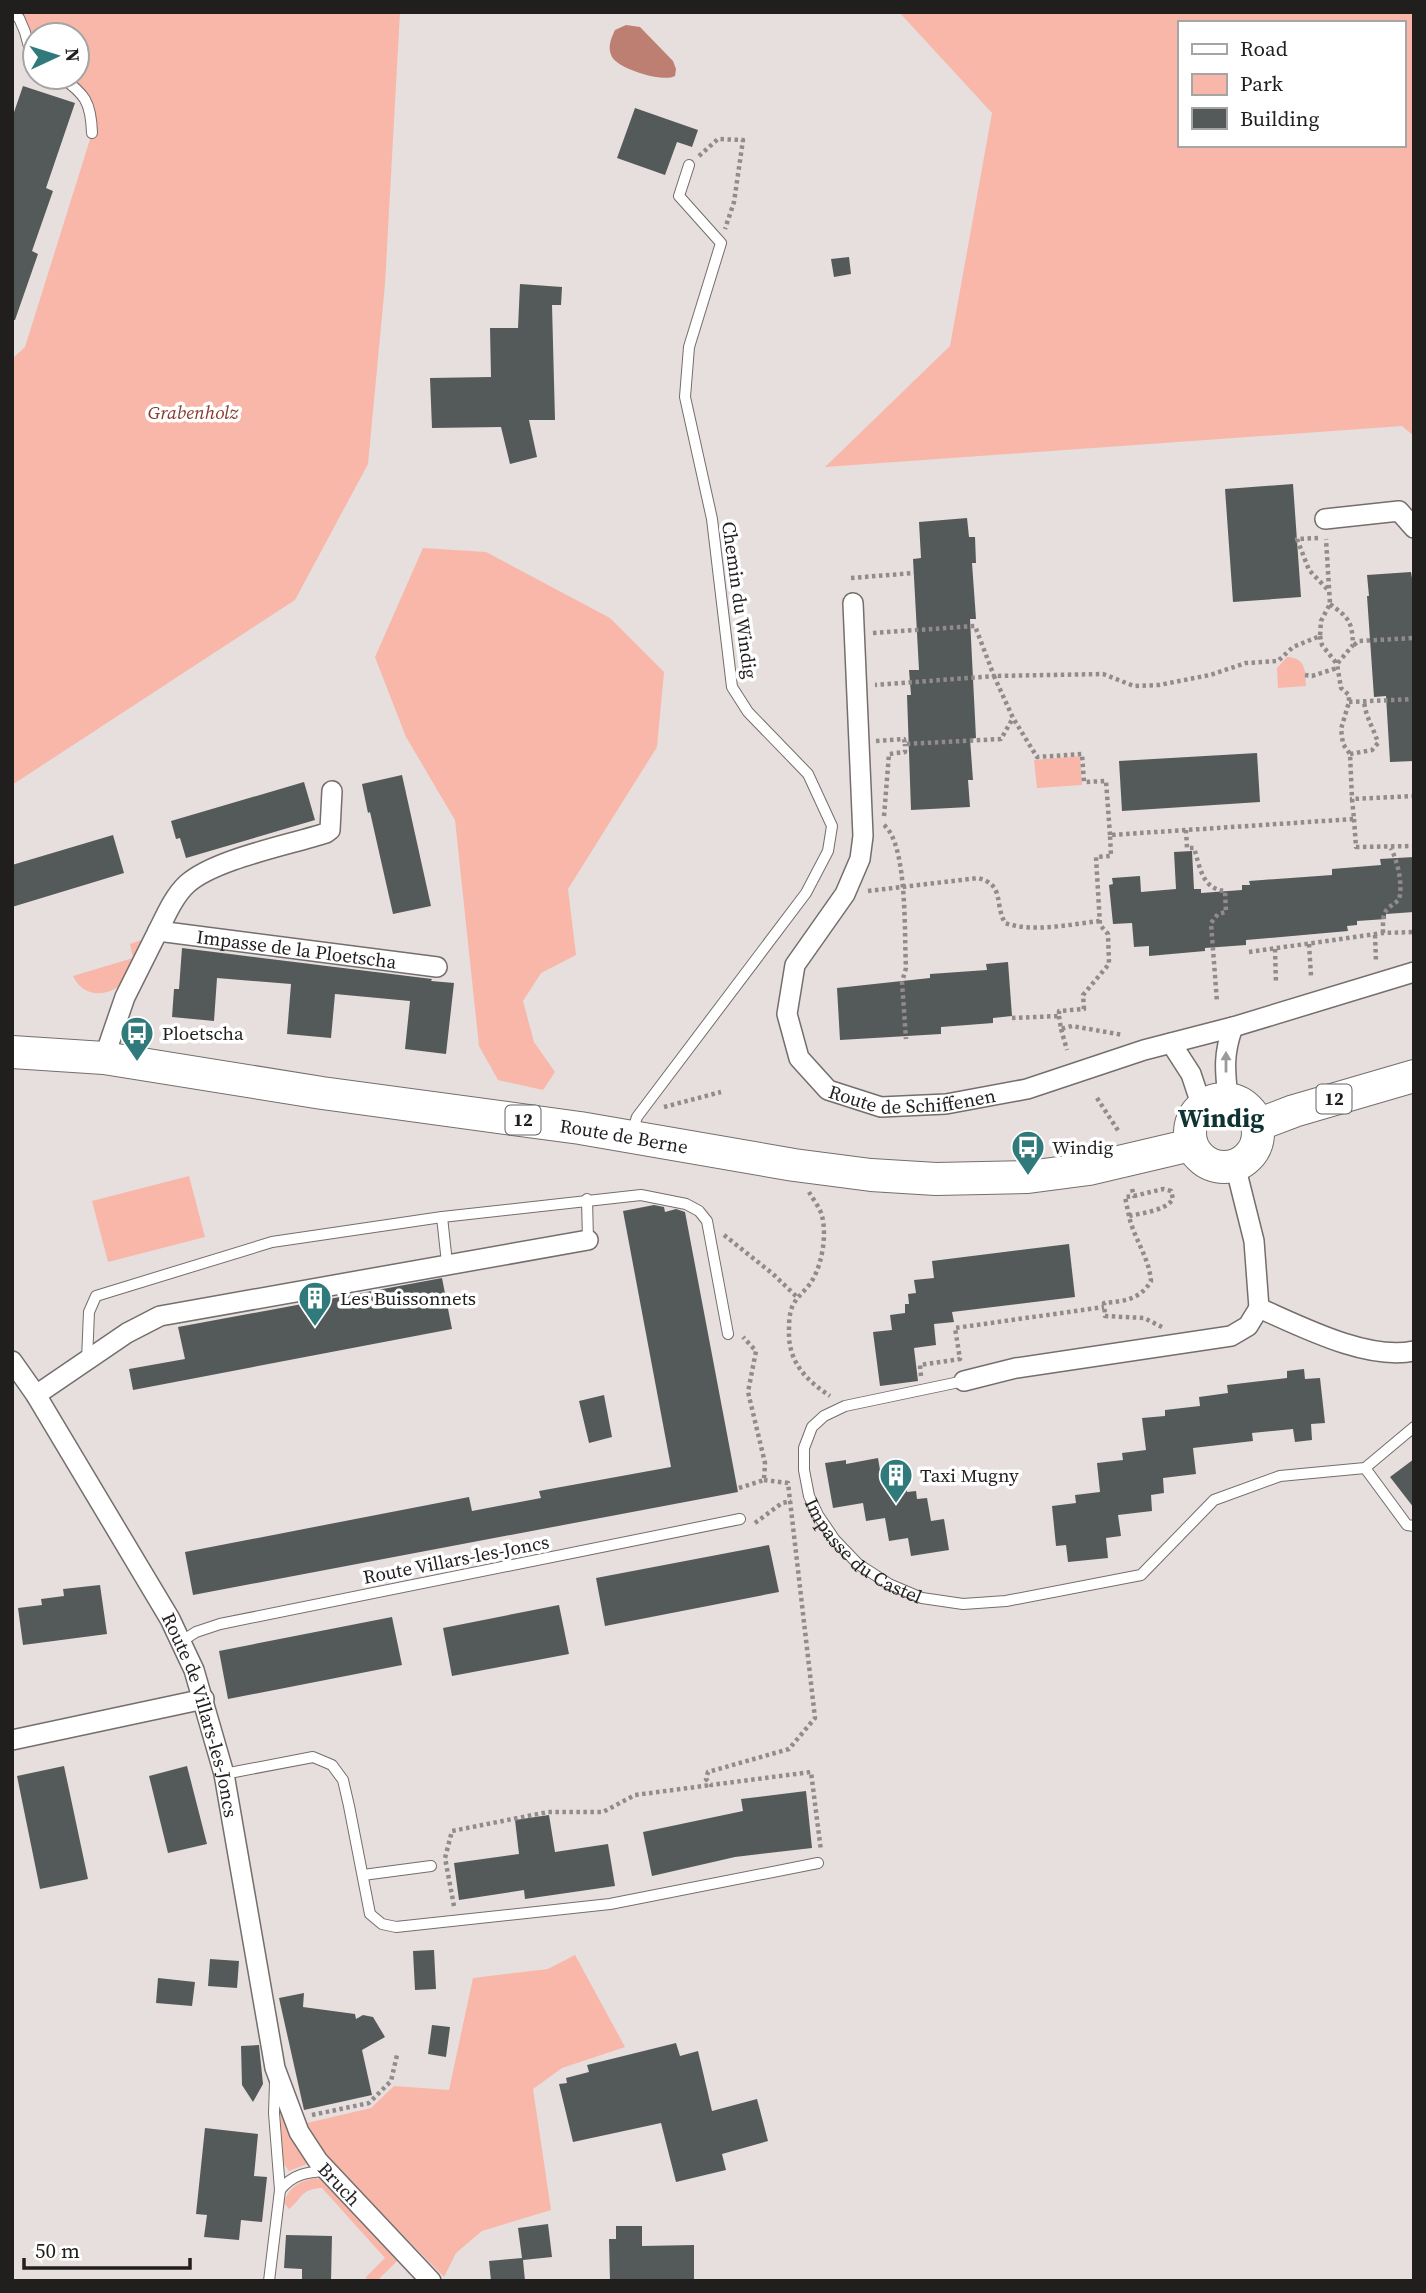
<svg xmlns="http://www.w3.org/2000/svg" width="1426" height="2293" viewBox="0 0 1426 2293" font-family="'Source Serif 4',serif">
<style>
.green{fill:#f8b7a9;fill-rule:evenodd}
.water{fill:#bd7f72}
.building{fill:#545a5a}
.lines{fill:none;stroke-linecap:round;stroke-linejoin:round}
.service-casing{stroke:#746e6c;stroke-width:12}
.minor-casing{stroke:#746e6c;stroke-width:22}
.primary-casing{stroke:#746e6c;stroke-width:34}
.path{stroke:#918c8b;stroke-width:4.5;stroke-dasharray:3.5 3.5;stroke-linecap:butt}
.service{stroke:#fff;stroke-width:10}
.minor{stroke:#fff;stroke-width:19}
.primary{stroke:#fff;stroke-width:32}
.oneway{fill:#9b9a9a}
.labels{text-anchor:middle;stroke-width:7;stroke-linejoin:round;paint-order:stroke}
.shield{fill:#fff;stroke:#646262;stroke-width:2}
.shield-label{font-size:18px;font-weight:bold;fill:#211e1e}
.park-label{font-size:19px;font-style:italic;fill:#873a2b;stroke:#fff}
.street-label{font-size:19px;fill:#211e1e;stroke:#fff}
.poi-label{font-size:19px;fill:#211e1e;stroke:#fff;text-anchor:start}
.district-label{font-size:26px;font-weight:bold;fill:#0f3333;stroke:#fff}
</style>
<rect width="100%" height="100%" fill="#e6dfdd"/>
<path class="green" d="M17 12H400L385 284 368 464 295 600 12 785V359L25 347 92 133 89 106 61 77H77V35H35V58Z
M899 12H1414V436L1402 426 825 467 950 346 992 113ZM1179 23H1403V145H1179Z
M423 548 486 552 610 618 664 672 657 747 568 889 576 955 541 973 523 1001 534 1042 555 1072 543 1090 498 1080 479 1046 455 820 406 737 375 657Z
M1287 657C1306 658 1305 670 1306 686L1278 688 1277 668Z
M1080 756 1082 785 1037 788 1034 760Z
M144 939C136 950 137 964 130 975 116 996 85 1002 73 976L133 958 130 944Z
M189 1176 205 1237 108 1262 92 1201Z
M575 1955 625 2047 562 2068 533 2089 551 2210 482 2231 456 2253 444 2277 337 2168 315 2141 307 2123 371 2108 394 2086 449 2090 473 1978 548 1969Z
M280 2106 307 2158V2164L289 2171 283 2163Z
M316 2178 326 2181 400 2258 377 2281H366V2277L385 2258 322 2188C300 2189 303 2198 289 2209L284 2203C289 2186 300 2181 316 2178Z"/>
<path class="water" d="M626 25 640 27 673 61 676 69 675 76C663 83 619 69 612 57 607 47 611 39 615 30Z"/>
<path class="building" d="M23 86 75 103 46 188 53 191 32 251 38 254 15 320H12V118Z
M635 108 698 130 692 147 677 142 665 175 617 158Z
M849 257 851 274 834 277 831 259Z
M520 284 562 287 561 305H552L555 420H529L537 457 510 464 501 427 432 428 430 378 491 377 490 328H518Z
M1293 484 1301 597 1233 602 1225 489Z
M967 518 969 537H975L976 563H972L976 619H970L976 738 970 739 973 780H968L970 807 911 810 907 695H911L909 670H919L913 559 921 558 919 522Z
M1411 572 1414 591V761L1390 762 1386 696 1374 697 1367 596H1369L1367 575Z
M1257 753 1260 802 1122 811 1119 761Z
M402 775 431 906 393 914 370 812 368 813 362 784Z
M304 782 315 820 186 858 180 838 176 839 171 821Z
M113 835 124 873 12 907V865Z
M1192 851 1194 889H1201V893L1242 890V885H1250L1249 881 1332 875V869L1381 865 1380 859 1414 857V912L1386 914V919L1357 921V925L1347 926 1348 931 1246 940V945L1205 948V951L1149 956V946L1134 947 1132 923 1113 924 1109 885 1113 884 1112 878 1140 876 1141 892 1176 889 1174 852Z
M182 948 432 979 431 981 454 983 446 1054 405 1049 410 1001 335 994 331 1038 287 1034 291 984 217 978 214 1021 172 1017 174 989H179Z
M1008 962 1012 1016 993 1018V1023L941 1027V1034L840 1040 837 988 930 978V974L987 970 986 964Z
M654 1205 664 1207 665 1212 676 1209 685 1212 738 1492 193 1595 185 1552 469 1497 472 1511 541 1498 539 1491 671 1467 623 1211Z
M1069 1244 1075 1297 952 1312 954 1322 934 1324 936 1345 914 1348 918 1381 880 1386 873 1332 892 1330 890 1315 905 1313V1304H909L908 1294 916 1293 914 1280 934 1278 932 1261Z
M442 1278 452 1329 133 1390 129 1369 185 1359 178 1327Z
M1304 1369 1305 1379 1320 1378 1325 1423 1311 1424 1312 1440 1295 1442 1293 1429 1252 1433 1253 1441 1193 1448 1196 1474 1163 1478 1164 1493 1151 1495 1152 1511 1118 1515 1121 1536 1106 1538 1108 1558 1068 1562 1066 1545 1056 1546 1052 1506 1076 1503 1075 1495 1100 1492 1097 1463 1123 1460 1122 1453 1146 1450 1142 1418 1165 1416V1410L1200 1406 1199 1397 1228 1393 1227 1385 1287 1378V1371Z
M604 1395 612 1437 589 1443 579 1401Z
M878 1458 881 1476 904 1472 907 1492 916 1491 917 1499 927 1498 931 1521 944 1519 949 1550 911 1556 908 1538 889 1541 885 1518 866 1521 863 1503 833 1508 825 1463 846 1460V1464Z
M1414 1459V1508L1390 1477Z
M769 1545 779 1592 605 1626 596 1578Z
M100 1585 107 1634 23 1645 18 1608 42 1605 41 1599 64 1596 63 1589Z
M559 1605 569 1654 452 1676 443 1628Z
M392 1617 402 1665 228 1699 219 1651Z
M64 1766 88 1879 40 1889 17 1776Z
M187 1766 207 1844 168 1853 149 1776Z
M806 1791 812 1848 735 1857 652 1876 643 1832 743 1811 741 1799Z
M549 1815 555 1852 608 1844 615 1886 525 1899 524 1890 459 1900 454 1863 519 1854 515 1820Z
M434 1950 436 1989 415 1990 413 1951Z
M210 1959 239 1961 237 1988 208 1986Z
M158 1978 195 1982 192 2006 156 2003Z
M304 1993 303 2007 355 2014 356 2019 363 2015 373 2017 385 2037 362 2050 372 2095 304 2110 279 1998Z
M432 2025 450 2027 446 2057 428 2054Z
M676 2043 680 2056 698 2051 712 2111 757 2099 768 2141 722 2154 726 2170 676 2182 661 2123 573 2142 559 2084 567 2083 566 2078 589 2072 587 2065Z
M259 2045 263 2084 253 2102 242 2085 241 2046Z
M205 2128 258 2134 254 2176 267 2177 262 2222 241 2220 239 2240 204 2237 207 2215 196 2214Z
M548 2224 552 2257 523 2260 525 2281H491L489 2261 522 2258 518 2228Z
M616 2226H642V2246L694 2245V2281H610L609 2239H616Z
M286 2235 332 2236 331 2281H302V2269L284 2268Z"/>
<g class="lines">
<defs>
<g id="service">
<path d="M12 13 19 18 25 32 31 54 35 58"/>
<path d="M61 77C85 94 91 102 92 133"/>
<path d="M632 1132 637 1117 806 893 828 851 832 826 808 774 748 712 732 687 712 519 685 397 689 347 721 243 679 196 689 165"/>
<path d="M587 1199 588 1240"/>
<path d="M442 1217 447 1263"/>
<path d="M87 1360 89 1312 96 1296 272 1242 442 1217 641 1195 686 1204 699 1211 707 1221 728 1334"/>
<path id="s1" d="M964 1381 845 1406 824 1416 812 1427 804 1448V1470L809 1496 818 1515 835 1540 858 1564 889 1584 922 1598 963 1604 1006 1601 1141 1575 1214 1500 1280 1476 1365 1468 1414 1427"/>
<path d="M1365 1468 1407 1525 1414 1526"/>
<path d="M182 1641 196 1632 220 1624 740 1519"/>
<path d="M224 1774 313 1757 332 1765 343 1780 349 1806 370 1914 382 1924 396 1927 610 1904 818 1863"/>
<path d="M363 1875 431 1866"/>
<path d="M280 2190C293 2174 307 2172 326 2171"/>
<path d="M269 2281 280 2190 274 2113 275 2083"/>
</g>
<g id="minor">
<path d="M1325 519 1399 511 1414 528"/>
<path id="s2" d="M853 603 863 836 860 859 845 894 795 965 787 1014 799 1058 828 1090 881 1107 946 1104 1027 1089 1144 1050 1233 1027 1414 972"/>
<path d="M158 931C166 915 174 896 187 884 215 859 289 845 326 833L330 830 332 791"/>
<path d="M1171 1043 1191 1074 1202 1107"/>
<path id="s3" d="M104 1058 125 997 158 931 437 967"/>
<path d="M1228 1099C1225 1071 1223 1054 1233 1027"/>
<path d="M1235 1165 1254 1241 1259 1308"/>
<path id="s4" d="M12 1361 36 1395 170 1619 194 1670 224 1774 275 2068 299 2132 318 2161 431 2281"/>
<path d="M964 1381 1016 1368 1231 1336 1248 1326 1259 1308C1302 1327 1368 1361 1414 1351"/>
<path d="M36 1395 127 1333 160 1316 588 1240"/>
<path d="M12 1740 204 1699"/>
</g>
<g id="primary">
<path id="s5" d="M12 1052 104 1058 322 1093 580 1128 794 1165 871 1175 936 1179 1028 1177 1089 1169 1191 1145"/>
<circle cx="1224" cy="1133" r="34"/>
<path d="M1257 1125 1294 1111 1414 1076"/>
</g>
</defs>
<use href="#service" class="service-casing"/>
<use href="#minor" class="minor-casing"/>
<use href="#primary" class="primary-casing"/>
<path class="path" d="M699 156 718 139 743 140 734 202 725 229
M1318 538 1297 539 1309 570 1328 590
M851 578 914 573
M1330 604C1349 618 1352 621 1353 645L1337 664 1341 688 1349 695V702L1341 729 1343 744 1350 754 1352 799
M873 633 975 626 994 676 875 685
M1320 636 1322 645 1337 664
M1354 645 1359 641 1414 638
M1305 675 1312 676 1337 668
M1349 702 1414 699
M876 741 904 739 905 744 1001 739 1013 718
M1350 754 1372 750 1378 743C1373 726 1366 719 1364 701
M884 816 889 754 905 752V744
M1354 819 1356 847 1414 846
M884 825C908 845 904 935 906 968L902 982 906 1039
M1186 830 1187 848H1194C1200 867 1202 889 1225 891L1226 912 1218 914 1211 923 1217 1002
M1110 835 1106 781 1084 782 1082 754 1037 757 1013 718 994 676 1103 674 1134 686 1159 685 1210 675 1246 663 1278 661 1293 647 1320 636 1321 621 1330 604 1326 539
M868 891 978 878C1005 885 994 903 1005 923 1034 933 1071 924 1100 921
M1383 933C1383 912 1382 912 1399 900 1403 884 1398 863 1391 848
M1375 935 1376 961
M1309 944 1311 976
M1275 949 1276 984
M1249 952 1383 933 1414 932
M1059 1016 1061 1029 1072 1026 1123 1035
M1012 1018 1059 1016V1011L1084 1009 1083 995 1109 964 1108 934 1100 925 1096 857 1111 856 1110 835 1354 819 1352 799 1414 796
M1061 1029 1067 1050
M1097 1098 1119 1132
M664 1107 721 1092
M1132 1189 1134 1196 1163 1189 1171 1191 1173 1199C1165 1211 1142 1213 1129 1216 1134 1239 1149 1257 1151 1281 1140 1300 1124 1301 1104 1303L1105 1316 1144 1318 1162 1327
M809 1192C813 1199 820 1208 822 1216 827 1235 822 1263 813 1279 808 1289 798 1295 793 1305 789 1313 789 1323 789 1331 788 1362 806 1380 830 1396
M1129 1216 1125 1197 1134 1196
M724 1235 773 1274 798 1298
M921 1376 920 1365 960 1359 955 1328 1104 1307
M764 1480 788 1483 815 1718 789 1749 708 1772 706 1779 711 1785 811 1772 821 1851
M739 1488 764 1480 765 1463 748 1392 756 1351 743 1337
M755 1523 782 1503 791 1501
M454 1906 445 1858 452 1831 548 1812H603L635 1795 711 1785
M312 2115 369 2103 391 2081 397 2055"/>
<use href="#service" class="service"/>
<use href="#minor" class="minor"/>
<use href="#primary" class="primary"/>
</g>
<defs><path id="oneway-solid" d="M-6-.8H1V-3.2L6.5 0L1 3.2V.8H-6Z" transform="scale(1.75)"/></defs>
<use class="oneway" href="#oneway-solid" transform="translate(1226 1062) rotate(-90)"/>
<defs>
<symbol id="bus-pin" viewBox="-11 -11 22 30"><path d="M0 17L-7.5 6A9.5 9.5 0 1 1 7.5 6Z" fill="#307a7b" stroke="#fff"/><path d="M-5-6H5V4H4V6H2V4H-2V6H-4V4H-5ZM-3.5-4V0h7V-4ZM-3.5 1.2v1.5H-2V1.2ZM2 1.2v1.5H3.5V1.2Z" fill="#fff"/></symbol>
<symbol id="building-pin" viewBox="-11 -11 22 30"><path d="M0 17L-7.5 6A9.5 9.5 0 1 1 7.5 6Z" fill="#307a7b" stroke="#fff"/><path d="M-4-6H4V6H1V3H-1V6H-4ZM-2.5-4.3h1.7v1.8h-1.7ZM.8-4.3h1.7v1.8H.8ZM-2.5-1h1.7V.8h-1.7ZM.8-1h1.7V.8H.8Z" fill="#fff"/></symbol>
</defs>
<g fill-rule="evenodd">
<use href="#bus-pin" x="118" y="1014" width="38" height="52"/>
<use href="#bus-pin" x="1009" y="1128" width="38" height="52"/>
<use href="#building-pin" x="296" y="1279" width="38" height="52"/>
<use href="#building-pin" x="877" y="1456" width="38" height="52"/>
</g>
<g class="labels">
<g class="shield">
<rect x="1316.5" y="1084.5" width="35" height="29" rx="5"/>
<rect x="505.5" y="1105.5" width="35" height="29" rx="5"/>
</g>
<g class="shield-label">
<text x="1334" y="1105">12</text>
<text x="523" y="1126">12</text>
</g>
<g class="park-label">
<text x="193" y="419">Grabenholz</text>
</g>
<g class="street-label">
<text transform="translate(740 600) rotate(82)" y="7">Chemin du Windig</text>
<text dy="7" stroke="none"><textPath href="#s3" startOffset="278">Impasse de la Ploetscha</textPath></text>
<text dy="7" stroke="none"><textPath href="#s2" startOffset="606">Route de Schiffenen</textPath></text>
<text dy="7" stroke="none"><textPath href="#s5" startOffset="618">Route de Berne</textPath></text>
<text dy="7" stroke="none"><textPath href="#s1" startOffset="312">Impasse du Castel</textPath></text>
<text transform="translate(456 1559) rotate(-11)" y="7">Route Villars-les-Joncs</text>
<text dy="7" stroke="none"><textPath href="#s4" startOffset="404">Route de Villars-les-Joncs</textPath></text>
<text dy="7" stroke="none"><textPath href="#s4" startOffset="900">Bruch</textPath></text>
</g>
<g class="poi-label">
<text x="162" y="1040">Ploetscha</text>
<text x="1052" y="1154">Windig</text>
<text x="340" y="1305">Les Buissonnets</text>
<text x="920" y="1482">Taxi Mugny</text>
</g>
<g class="district-label">
<text x="1221" y="1127">Windig</text>
</g>
</g>
<rect width="1426" height="2293" fill="none" stroke="#211e1e" stroke-width="28"/>
<rect x="1178" y="21" width="228" height="126" fill="#ffffff" stroke="#a6a5a5" stroke-width="2"/>
<rect x="1192" y="44" width="35" height="10" fill="#ffffff" stroke="#a6a5a5" stroke-width="2"/>
<text x="1240" y="56" font-size="21" fill="#211e1e">Road</text>
<rect x="1192" y="74" width="35" height="21" fill="#f8b7a9" stroke="#a6a5a5" stroke-width="2"/>
<text x="1240" y="91" font-size="21" fill="#211e1e">Park</text>
<rect x="1192" y="108" width="35" height="21" fill="#545a5a" stroke="#a6a5a5" stroke-width="2"/>
<text x="1240" y="126" font-size="21" fill="#211e1e">Building</text>
<g transform="translate(56 56) rotate(86)"><circle r="33" fill="#ffffff" stroke="#a6a5a5" stroke-width="2"/>
<path d="M0-5L12 26L0 18L-12 26Z" fill="#307a7b"/>
<text y="-10" font-size="19" font-weight="bold" text-anchor="middle" fill="#211e1e">N</text>
</g>
<path d="M24 2258v10h166v-10" fill="none" stroke="#211e1e" stroke-width="3.5"/>
<text x="35" y="2258" font-size="21" fill="#211e1e" stroke="#ffffff" stroke-width="5" paint-order="stroke">50 m</text>
</svg>
